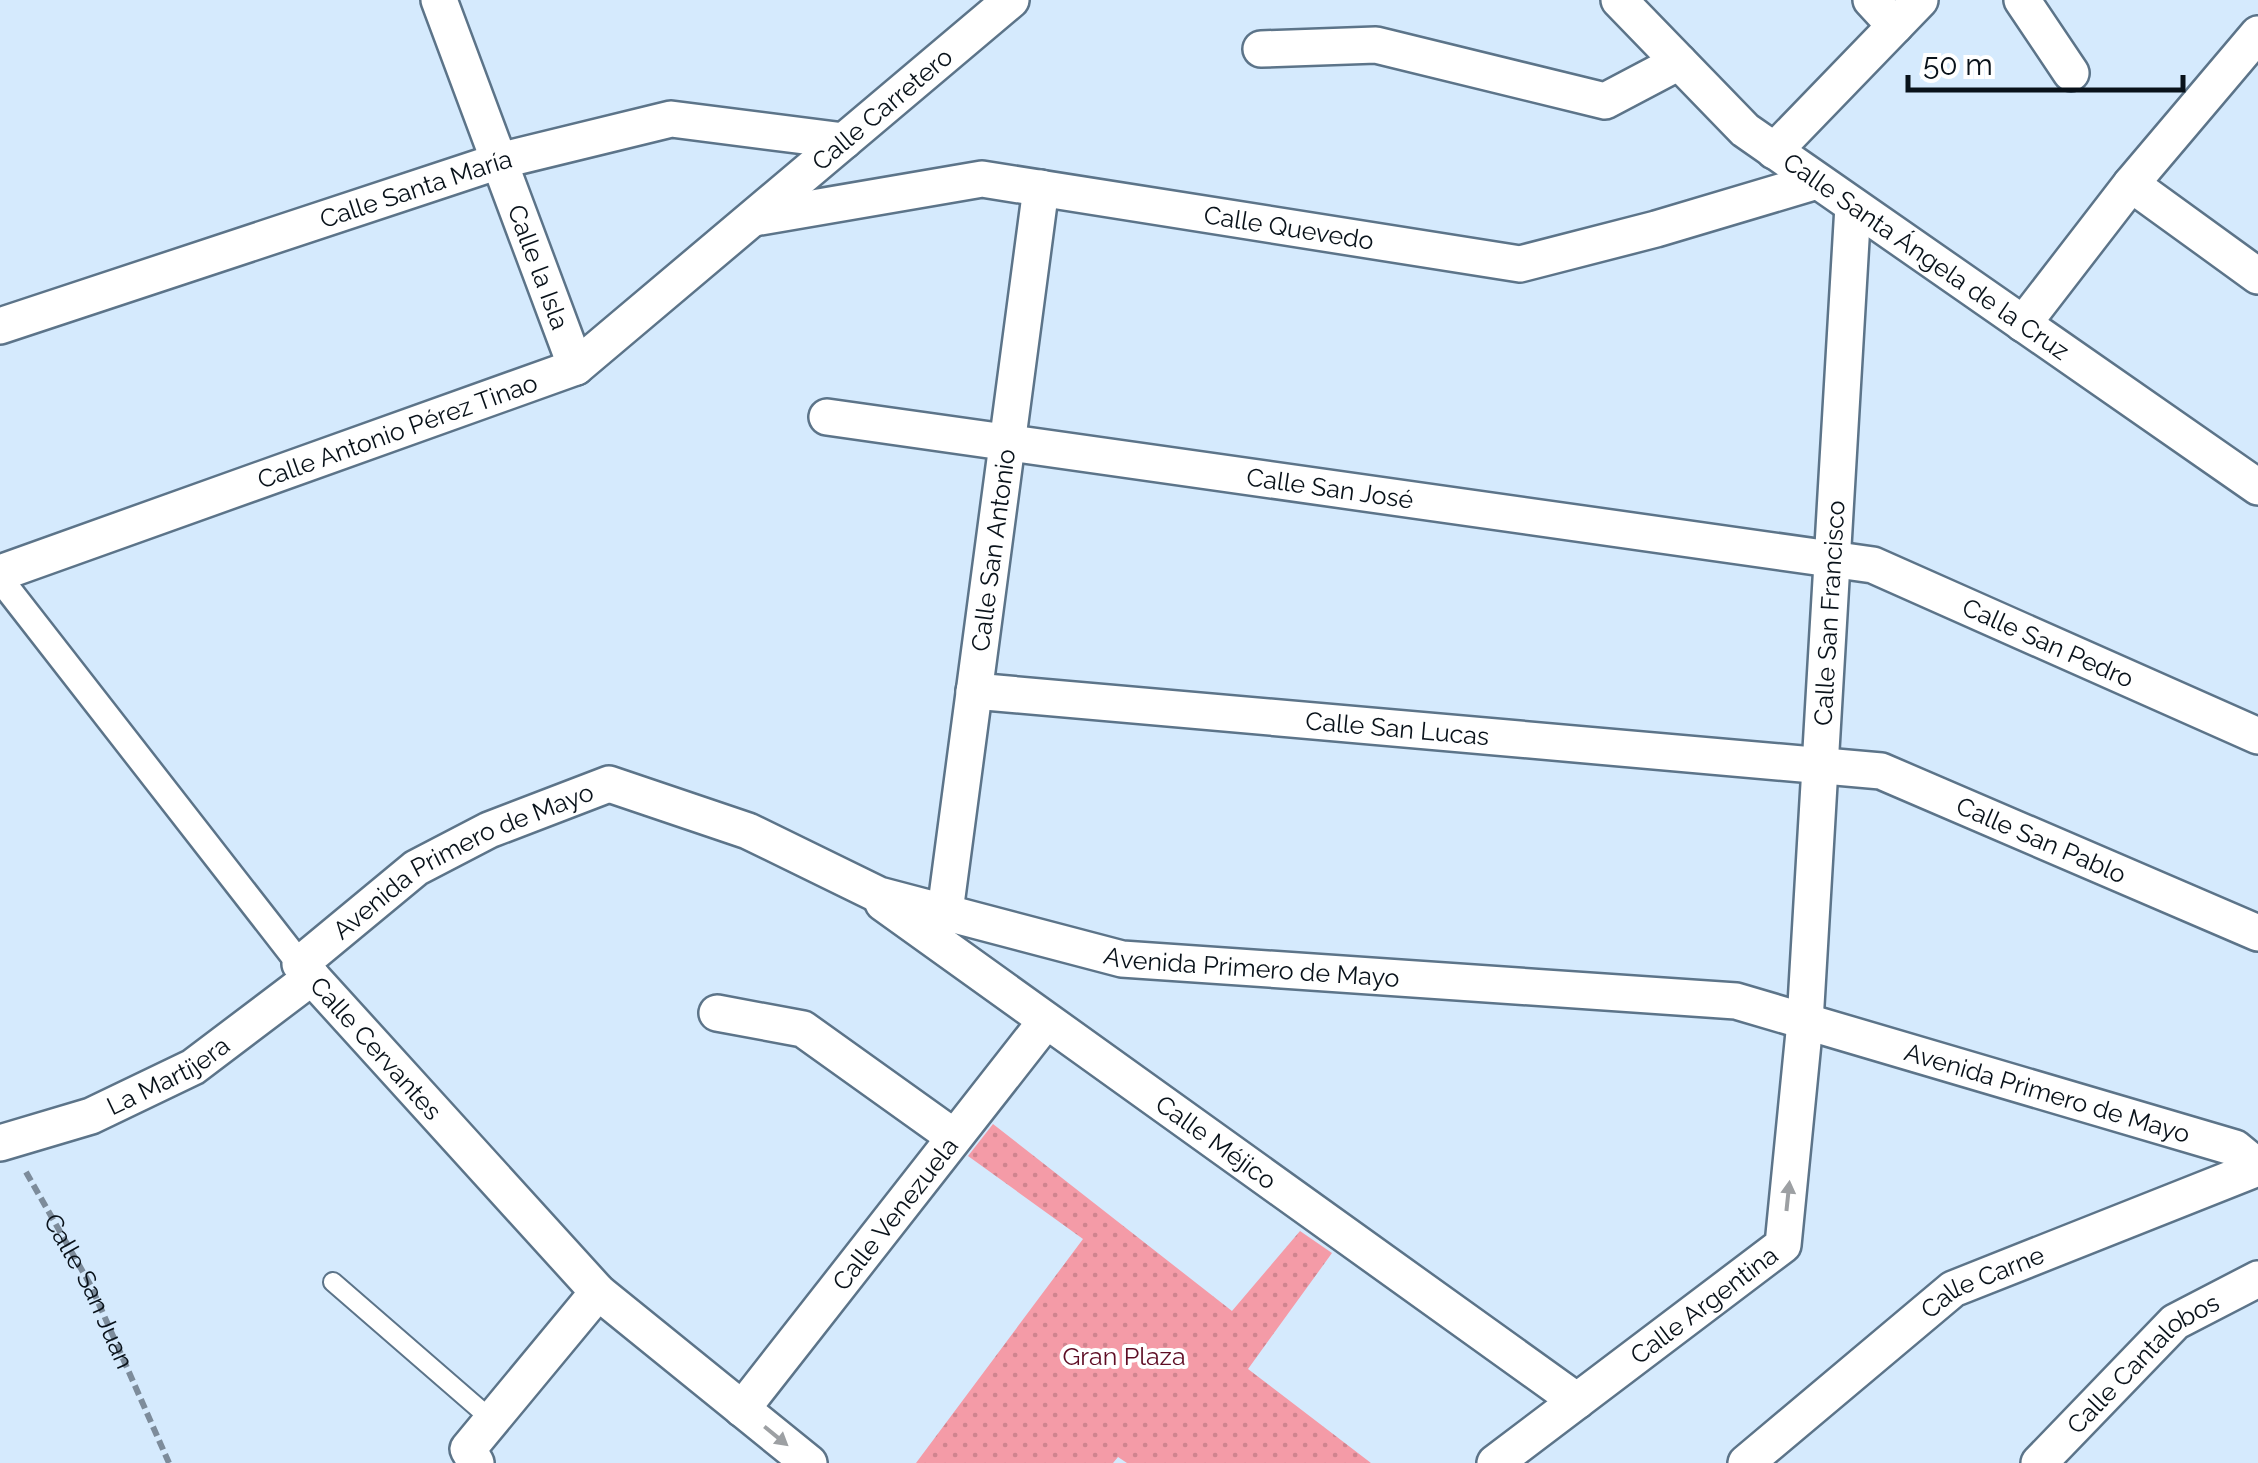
<svg xmlns="http://www.w3.org/2000/svg" width="2258" height="1463" viewBox="0 0 2258 1463" font-family="Raleway,sans-serif">
<style>
.grass{fill:url(#grass-dots)}
.lines{fill:none;stroke-linecap:round;stroke-linejoin:round}
.service-casing{stroke:#5c7489;stroke-width:22}
.pedestrian-casing{stroke:#5c7489;stroke-width:30}
.minor-casing{stroke:#5c7489;stroke-width:40}
.path{stroke:#7d8c9b;stroke-width:6;stroke-dasharray:10 5;stroke-linecap:butt}
.service{stroke:#fff;stroke-width:18}
.pedestrian{stroke:#fff;stroke-width:25}
.minor{stroke:#fff;stroke-width:35}
.oneway{fill:#9da0a3}
.labels{text-anchor:middle;stroke-width:8;stroke-linejoin:round;paint-order:stroke}
.street-label{font-size:25px;fill:#09121a;stroke:#fff}
.park-label{font-size:25px;fill:#5e0d24;stroke:#fff}
</style>
<defs>
<pattern id="grass-dots" width="8" height="8" patternUnits="userSpaceOnUse" patternTransform="scale(2.5)"><rect width="8" height="8" fill="#f49ba7"/><path d="M2 2h.1M6 6h.1" fill="none" stroke="#d0848f" stroke-width="1.8" stroke-linecap="round"/></pattern>
</defs>
<rect width="100%" height="100%" fill="#d5eafd"/>
<path class="grass" d="M993 1124 1232 1311 1300 1231 1332 1253 1248 1369 1371 1463H1127L1118 1457 1113 1463H916L1083 1239 968 1156Z"/>
<g class="lines">
<defs>
<path id="service" d="M333 1282 492 1420"/>
<path id="pedestrian" d="M0 579 300 964"/>
<g id="minor">
<path id="s2" d="M439 0 576 367"/>
<path id="s3" d="M1619 0 1745 130 2258 487"/>
<path d="M1871 0 1895 26"/>
<path d="M2022 0 2071 73"/>
<path d="M1261 49 1376 45 1605 101 1679 62"/>
<path d="M1774 151 1920 0"/>
<path d="M2131 184 2258 276"/>
<path id="s4" d="M754 218 982 179 1520 264 1656 229 1817 181"/>
<path d="M2023 324 2131 184 2258 34"/>
<path id="s5" d="M0 326 499 161 671 119 844 141"/>
<path id="s6" d="M827 417 1873 565 2258 736"/>
<path id="s7" d="M0 573 576 367 1011 0"/>
<path id="s8" d="M974 691 1881 771 2258 933"/>
<path id="s9" d="M883 903 1577 1401"/>
<path id="s10" d="M945 912 1041 188"/>
<path d="M717 1013 803 1029 954 1137"/>
<path id="s11" d="M0 1143 91 1116 193 1067 312 977"/>
<path id="s12" d="M742 1409 1046 1021"/>
<path d="M476 1463 468 1449 598 1292"/>
<path id="s13" d="M809 1463 598 1292 300 964 416 868 489 830 609 784 748 831 879 895 1122 959 1736 1001 2235 1148 2258 1167"/>
<path id="s14" d="M1495 1463 1783 1245 1805 1022 1853 206"/>
<path id="s15" d="M1746 1463 1953 1289 2258 1168"/>
<path id="s16" d="M2039 1463 2175 1322 2258 1279"/>
</g>
</defs>
<use href="#service" class="service-casing"/>
<use href="#pedestrian" class="pedestrian-casing"/>
<use href="#minor" class="minor-casing"/>
<path class="path" id="s1" d="M26 1172 91 1286 169 1463"/>
<use href="#service" class="service"/>
<use href="#pedestrian" class="pedestrian"/>
<use href="#minor" class="minor"/>
</g>
<defs><path id="oneway-solid" d="M-6-.8H1V-3.2L6.5 0L1 3.2V.8H-6Z" transform="scale(2.5)"/></defs>
<g class="oneway">
<use href="#oneway-solid" transform="translate(1788 1196) rotate(-84)"/>
<use href="#oneway-solid" transform="translate(776 1436) rotate(39)"/>
</g>
<g class="labels">
<g class="street-label">
<text dy="9" stroke="none"><textPath href="#s7" startOffset="1012">Calle Carretero</textPath></text>
<text dy="9" stroke="none"><textPath href="#s5" startOffset="438">Calle Santa María</textPath></text>
<text dy="9" stroke="none"><textPath href="#s4" startOffset="542">Calle Quevedo</textPath></text>
<text dy="9" stroke="none"><textPath href="#s3" startOffset="402">Calle Santa Ángela de la Cruz</textPath></text>
<text dy="9" stroke="none"><textPath href="#s2" startOffset="285">Calle la Isla</textPath></text>
<text dy="9" stroke="none"><textPath href="#s7" startOffset="422">Calle Antonio Pérez Tinao</textPath></text>
<text dy="9" stroke="none"><textPath href="#s6" startOffset="508">Calle San José</textPath></text>
<text dy="9" stroke="none"><textPath href="#s10" startOffset="365">Calle San Antonio</textPath></text>
<text dy="9" stroke="none"><textPath href="#s14" startOffset="995">Calle San Francisco</textPath></text>
<text dy="9" stroke="none"><textPath href="#s6" startOffset="1248">Calle San Pedro</textPath></text>
<text dy="9" stroke="none"><textPath href="#s8" startOffset="425">Calle San Lucas</textPath></text>
<text dy="9" stroke="none"><textPath href="#s8" startOffset="1085">Calle San Pablo</textPath></text>
<text dy="9" stroke="none"><textPath href="#s13" startOffset="910">Avenida Primero de Mayo</textPath></text>
<text dy="9" stroke="none"><textPath href="#s13" startOffset="1750">Avenida Primero de Mayo</textPath></text>
<text transform="translate(376 1048) rotate(48)" y="9">Calle Cervantes</text>
<text dy="9" stroke="none"><textPath href="#s11" startOffset="182">La Martijera</textPath></text>
<text dy="9" stroke="none"><textPath href="#s13" startOffset="2560">Avenida Primero de Mayo</textPath></text>
<text dy="9" stroke="none"><textPath href="#s9" startOffset="410">Calle Méjico</textPath></text>
<text dy="9" stroke="none"><textPath href="#s12" startOffset="248">Calle Venezuela</textPath></text>
<text dy="9" stroke="none"><textPath href="#s15" startOffset="300">Calle Carne</textPath></text>
<text dy="9" stroke="none"><textPath href="#s1" startOffset="135">Calle San Juan</textPath></text>
<text dy="9" stroke="none"><textPath href="#s14" startOffset="262">Calle Argentina</textPath></text>
<text dy="9" stroke="none"><textPath href="#s16" startOffset="145">Calle Cantalobos</textPath></text>
</g>
<g class="park-label">
<text x="1124" y="1365">Gran Plaza</text>
</g>
</g>
<path d="M1908 75v15h275v-15" fill="none" stroke="#09121a" stroke-width="5"/>
<text x="1923" y="75" font-size="30" fill="#09121a" stroke="#ffffff" stroke-width="8" paint-order="stroke">50 m</text>
</svg>
